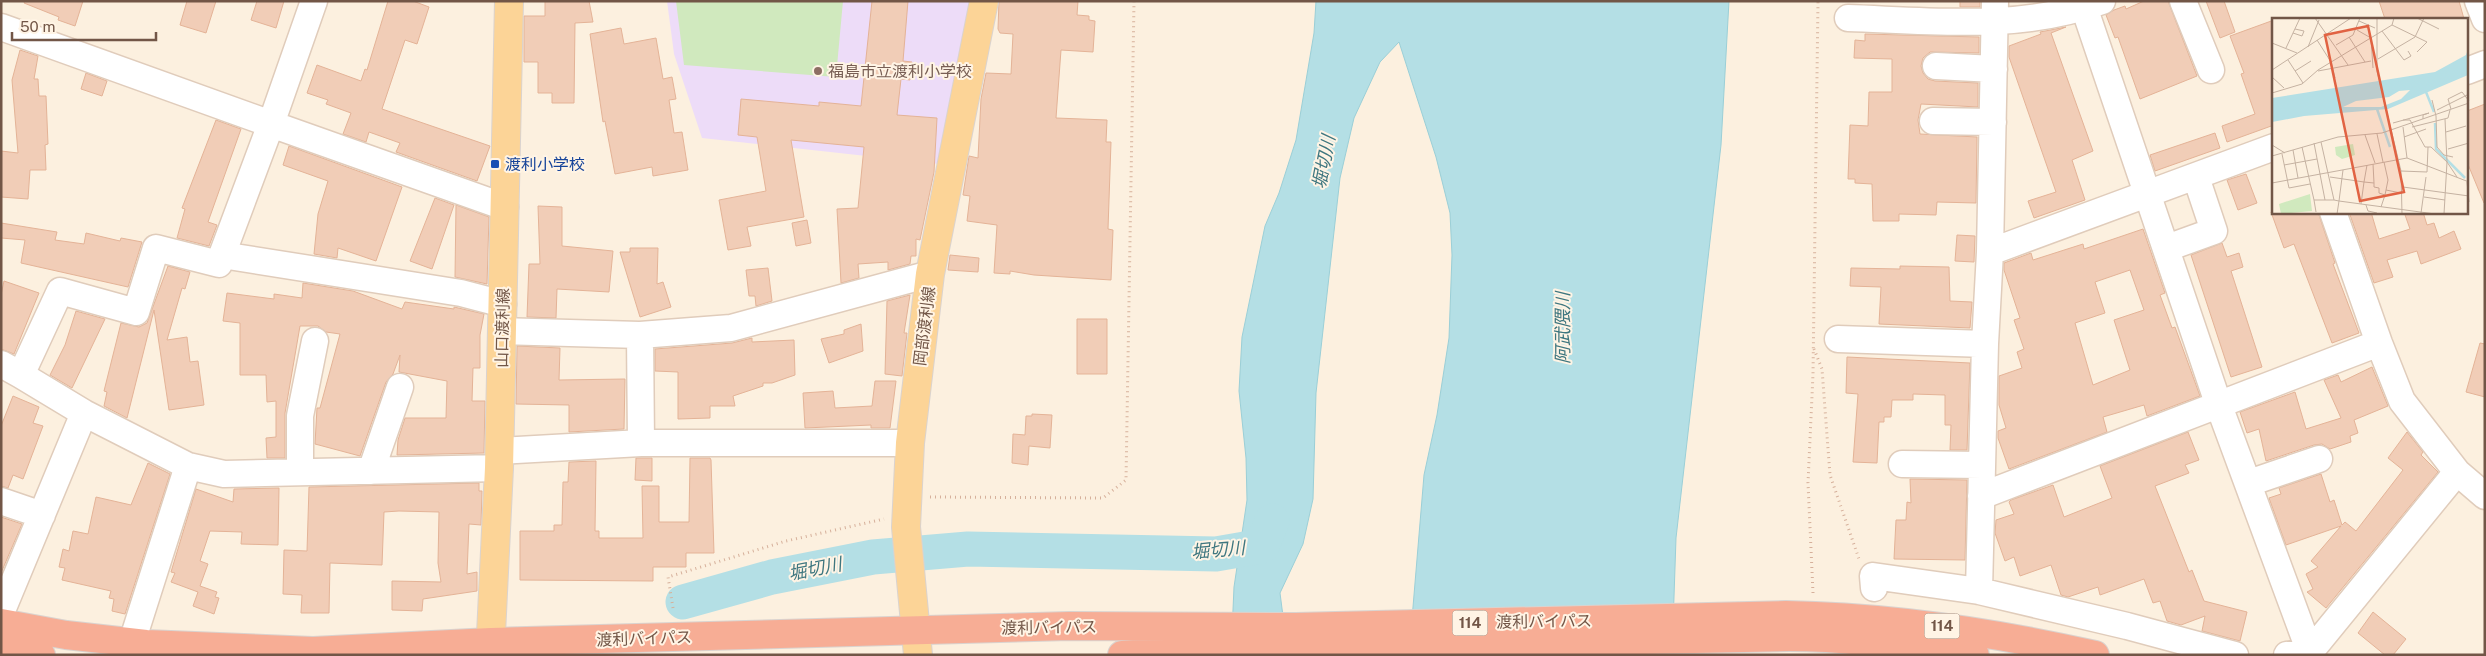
<svg xmlns="http://www.w3.org/2000/svg" width="2486" height="656" viewBox="0 0 2486 656" font-family="'Public Sans','Noto Sans JP',sans-serif">
<style>
.education{fill:#eddcf8}
.green{fill:#d0e9be}
.water{fill:#b4dfe5;stroke:#9bcfd7}
.lines{fill:none;stroke-linecap:round;stroke-linejoin:round}
.river{stroke:#b4dfe5;stroke-width:35}
.building{fill:#f1cdb7;stroke:#e4b397;fill-rule:evenodd}
.minor-casing{stroke:#e0ccbb;stroke-width:29}
.major-casing{stroke:#dad3cf;stroke-width:30}
.highway-casing{stroke:#dad3cf;stroke-width:30}
.path{stroke:#d6b09b;stroke-width:3;stroke-dasharray:1 4;stroke-linecap:butt}
.minor{stroke:#fff;stroke-width:26}
.major{stroke:#fcd497;stroke-width:28}
.highway{stroke:#f7ad95;stroke-width:28}
.education-dot{fill:#8d6e63;stroke:#fff4e5;stroke-width:2}
.transit-dot{fill:#1a4fb4;stroke:#fff4e5;stroke-width:2}
.labels{text-anchor:middle;stroke-width:4;stroke-linejoin:round;paint-order:stroke}
.shield{fill:#fff4e5;stroke:#9c8576;stroke-width:1}
.shield-label{font-size:15px;font-weight:bold;fill:#725647}
.education-label{font-size:16px;fill:#785e54;stroke:#fff4e5;text-anchor:start}
.transit-label{font-size:16px;fill:#164399;stroke:#fff4e5;text-anchor:start}
.street-label{font-size:16px;fill:#725647;stroke:#fff4e5}
.water-label{font-size:18px;font-style:italic;fill:#3e767f;stroke:#fff4e5}
.inset-river{fill:none;stroke:#b4dfe5;stroke-width:2.5}
.inset-road{fill:none;stroke:#c5b2a2;stroke-width:1}
.view{fill:#e16343;fill-opacity:0.15;stroke:#e16343;stroke-width:2.5}
.inset-edge{fill:none;stroke:#725647;stroke-width:2.5}
</style>
<rect width="100%" height="100%" fill="#fcf0df"/>
<path class="education" d="M667 1H970L939 164 702 138 674 54Z"/>
<path class="green" d="M676 1H843L836 77 684 65Z"/>
<path class="water" d="M1316 1H1729L1721 145 1676 538 1672 655H1409L1424 475 1437 415 1449 338 1452 255 1450 213 1436 157 1399 42 1380 62 1354 118 1340 178 1316 393 1313 499 1303 544 1280 593 1288 655H1231L1234 587 1247 500 1246 458 1239 391 1242 337 1265 226 1279 193 1296 140 1314 33Z"/>
<g class="lines">
<path class="river" d="M683 602 772 577 873 557 968 549 1216 554 1262 546 1272 521"/>
</g>
<path class="building" d="M25 1H83L75 26 58 20 59 17 24 3Z
M187 1H216L206 33 180 25Z
M257 1H284L276 28 251 20Z
M388 1H413L429 7 417 44 405 40 382 109 490 146 477 181 396 152 400 143 369 132 366 142 343 134 351 113 326 104 328 100 307 93 317 65 361 81 365 69 367 70Z
M545 1H589L593 22 575 23 574 103H552V93H538V62H524V16H545Z
M872 1H908L903 61 912 62 910 80 901 79 897 115 937 118 934 172 920 240 916 239V256H911L910 264 888 270V262L858 264 859 278 841 283 837 209 858 208 864 147 791 140 804 217 747 227 751 246 728 250 719 200 766 191 757 137 738 135 741 99 819 106V102L861 106Z
M999 1H1078L1077 15 1089 16V20L1095 21 1093 52 1061 50 1056 118 1107 120 1106 142H1111L1108 229 1113 230 1111 280 1034 275 1010 271V274L994 273 997 225 967 221 970 196 963 195 969 156 978 158 981 99 986 73 1011 74 1013 34 1000 33 998 29Z
M1960 1H1980V7H1960Z
M2144 1H2168L2197 76 2140 99 2118 37 2115 38 2106 15 2114 10 2125 6 2126 9Z
M2206 1H2224L2235 32 2220 38Z
M2379 1H2459L2464 19H2385Z
M2274 20V125L2227 142 2222 126 2255 114 2241 74 2244 73 2230 36Z
M2066 27 2051 33 2093 151 2072 160 2085 200 2034 218 2028 201 2056 192 2009 57V46L2041 34 2040 32Z
M621 28 624 44 656 38 663 79 672 77 676 99 669 100 674 133 682 132 688 170 653 176 652 167 615 174 605 121 603 122 590 34Z
M1865 34 1979 37V53L1930 52 1923 58 1921 66 1923 73 1928 79 1935 81 1978 83V107L1921 104 1918 120 1920 134 1977 137 1976 203 1937 202 1936 215 1899 214V221H1873L1872 184 1855 183V179H1848L1850 125 1868 126 1869 92H1892V59L1854 58 1855 40 1865 41Z
M20 50 38 56 34 79H38L39 96H46L48 144 45 145 46 170H30L28 199 1 197V151L18 153 12 80Z
M86 73 107 81 102 96 81 89Z
M2485 104V203H2484L2467 162V111Z
M216 120 241 129 208 222 217 225 209 246 177 238 185 209 182 208Z
M2215 133 2220 148 2155 171 2150 155Z
M289 146 402 187 376 261 338 248 337 258 314 254 318 214 328 181 283 165Z
M2246 174 2257 203 2238 210 2227 180Z
M435 198 454 205 432 269 410 261Z
M456 205 489 217 487 284 455 277Z
M538 206 562 207V246L613 251 609 292 557 289 556 318 527 317 529 264H540Z
M2271 212H2318L2335 263 2333 264 2359 333 2332 343 2294 244 2284 248Z
M2349 212H2371L2379 239 2410 229 2404 212H2423L2427 225 2434 223 2439 238 2454 231 2461 249 2421 264 2417 251 2387 260 2393 277 2374 283Z
M807 220 811 243 796 246 792 223Z
M1 223 57 232 55 240 84 244 86 233 120 241 121 238 142 242 128 287 21 263 25 240 1 238Z
M2143 229 2165 293 2160 295 2172 328 2175 327 2200 396 2147 416 2144 405 2103 417 2107 432 2009 469 1998 438V431L2006 428 1999 405V376L2022 368 2017 352 2024 349 2014 320 2020 318 2004 270V263L2031 253 2033 260 2083 244 2084 249ZM2130 270 2144 310 2114 320 2130 370 2093 385 2075 323 2105 313 2095 282Z
M1957 235 1975 236 1974 262 1955 261Z
M2222 243 2227 257 2239 253 2243 267 2231 271 2262 367 2231 377 2191 255Z
M630 248H658L657 284 663 282 671 307 640 317 620 252H630Z
M950 255 979 258 978 272 948 270Z
M168 266 190 272 185 289 182 288 167 340 187 337 190 362 198 361 204 405 169 410 154 310 127 418 104 406 107 392 104 391 121 323 139 327 147 323Z
M1900 266 1949 267 1950 301 1972 302 1970 328 1879 324 1881 287 1850 286 1851 268 1900 269Z
M768 268 772 301 756 306 755 296H749L746 270Z
M4 281 39 293 14 354 1 349V295Z
M303 283 353 291 402 309 405 302 454 309V307L484 314 480 335V368H473L472 401H485L484 453 397 455 398 440 405 418H446L447 381 399 372 400 355 393 374 386 382 360 456 315 444 317 408H320L340 334 326 332 318 326H300L285 413V458H267L266 438 276 437V401L267 402 266 375H240V323L223 321 227 293 274 299V294L302 298Z
M910 295 904 333H907L902 376 885 374 887 301Z
M76 311 105 319 72 388 50 375 65 345Z
M1077 319H1107V374H1077Z
M861 324 863 351 829 363 821 339 844 334V330Z
M752 338V342L794 340 795 375 772 383H763V386L733 396 735 406H710V418L678 419V372L655 371V349L732 343Z
M2480 343 2485 344V397L2466 392Z
M517 346 560 348 559 380 625 379 624 429 569 432V405L516 404Z
M1847 357 1970 363 1967 450H1950L1951 425H1945V395L1913 394V400H1892L1891 417H1884V422H1879L1877 463 1853 462 1858 394 1846 393Z
M2372 367 2388 406 2354 420 2358 433 2350 436 2351 442 2330 449 2322 444 2314 445 2266 461 2259 429 2247 433 2240 412 2295 392 2306 429 2341 418 2324 380 2338 375 2341 382Z
M875 381H896L890 428H871V425L805 428 803 393 833 391 835 408 872 406Z
M13 396 39 407 33 423 43 426 23 479 13 475 8 488 1 486V426Z
M1032 414 1052 415 1050 448 1029 446 1028 465 1012 463 1013 434 1025 435 1026 416H1032Z
M2188 432 2199 460 2185 465 2189 473 2155 486 2189 572 2192 570 2204 601 2247 612 2240 641 2202 631 2205 616 2181 625 2167 621 2160 601 2153 603 2144 579 2100 595 2098 587 2068 597 2061 595 2051 565 2020 576 2014 557 2005 561 1995 533 1996 520 2014 514 2009 502 2011 500 2053 485 2064 517 2112 498 2100 466Z
M2407 432 2423 452 2421 455 2438 472 2326 608 2307 592 2313 589 2306 574 2318 567 2311 561 2341 526 2286 545 2269 498 2281 494 2279 488 2321 474 2330 502 2334 500 2342 525 2345 522 2356 531 2403 470 2388 458Z
M636 458H652V481L635 480Z
M690 458H710L711 460 714 553H686V567H653V581L520 580V531H554V525H562L563 482H568L569 462 596 461 595 531H599V538H643L642 486H659V522H689Z
M148 463 170 474 125 614 112 611 114 599 109 598 111 591 62 580 65 568 59 567 63 549 69 551 73 531 88 534 96 497 131 505Z
M1910 479 1967 480 1965 560 1894 559 1896 520H1906L1907 502 1911 503Z
M479 483V491H482L481 525 469 524 467 574 477 572V591L423 599 422 611 392 610V581L441 582 438 563 439 512 399 511 384 512 382 565 330 563 329 613H301L302 595 283 594 284 550 307 551 309 487Z
M279 488 278 545 241 544 242 532 210 531 200 561 208 564 200 586 217 592 215 597 219 598 214 614 193 606 198 592 171 582 175 573 171 572 196 489 233 502 234 489Z
M1 517 22 524 1 573Z
M2373 612 2406 639 2393 655H2385L2358 633Z"/>
<g class="lines">
<defs>
<path id="minor" d="M2082 1 2218 403 2311 655
M2183 1 2211 70
M2478 1 2485 19
M1848 18C1932 21 2021 31 2102 1
M1 27 271 124 314 1
M1936 66 1994 69
M2467 71 2485 64
M1933 121 1993 122
M2333 212 2379 343 2402 401 2457 472 2485 496
M2167 248 2214 231 2196 177
M1990 252 2274 147
M503 304 461 293 222 255 271 124 505 207
M502 331 640 335 731 328 930 274
M640 335 641 443
M1838 339 1985 344
M1 364 21 375 60 291 136 312 156 248 219 264 222 255
M21 375 84 413 188 466 224 474 499 468
M499 451 641 443H910
M1902 464 1982 465
M371 471 400 387
M300 472V416L315 341
M2249 483 2319 459
M1981 496 2379 343
M1 501 42 515
M1874 588 1873 576 1979 591 2127 626 2235 655
M1979 591 1985 344 1990 252 1995 1
M1 613 84 413
M132 642 188 466
M2287 655 2310 652 2457 472"/>
<path id="major" d="M490 655 499 468 509 1
M918 655 906 527 910 443 930 274 984 1"/>
<path id="highway" d="M1 623 66 635 146 644 313 651 491 642 1069 626 1296 627 1786 615C1891 617 1993 632 2095 655
M1 647 41 655
M1122 655 1304 647 1789 637C1851 637 1914 647 1975 655"/>
</defs>
<use href="#minor" class="minor-casing"/>
<use href="#major" class="major-casing"/>
<use href="#highway" class="highway-casing"/>
<path class="path" d="M1814 349 1822 369 1830 475 1859 559
M930 497 1103 498 1126 480 1134 1
M1813 593 1808 483 1813 374 1818 1
M673 608 668 577 786 541 884 519"/>
<use href="#minor" class="minor"/>
<use href="#major" class="major"/>
<use href="#highway" class="highway"/>
</g>
<circle class="education-dot" cx="818" cy="71" r="5"/>
<rect class="transit-dot" x="490" y="159" width="10" height="10" rx="2.5"/>
<g class="labels">
<g class="shield">
<rect x="1452.5" y="610.5" width="35" height="25" rx="4"/>
<rect x="1924.5" y="613.5" width="35" height="25" rx="4"/>
</g>
<g class="shield-label">
<text x="1470" y="628">114</text>
<text x="1942" y="631">114</text>
</g>
<g class="education-label">
<text x="828" y="77">福島市立渡利小学校</text>
</g>
<g class="transit-label">
<text x="505" y="170">渡利小学校</text>
</g>
<g class="street-label">
<text transform="translate(924 326) rotate(-83)" y="6">岡部渡利線</text>
<text transform="translate(502 328) rotate(-89)" y="6">山口渡利線</text>
<text transform="translate(1544 621) rotate(-1)" y="6">渡利バイパス</text>
<text transform="translate(1049 627) rotate(-1)" y="6">渡利バイパス</text>
<text transform="translate(644 638) rotate(-2)" y="6">渡利バイパス</text>
</g>
<g class="water-label">
<text transform="translate(1324 162) rotate(-79)" y="6">堀切川</text>
<text transform="translate(1563 328) rotate(-90)" y="6">阿武隈川</text>
<text transform="translate(1218 550) rotate(-5)" y="6">堀切川</text>
<text transform="translate(815 569) rotate(-11)" y="6">堀切川</text>
</g>
</g>
<g transform="translate(2272 18)">
<rect width="196" height="196" fill="#fcf0df"/>
<path d="M81 126 83 137 70 141 64 137 63 129ZM38 176 40 193 9 196 7 186Z" fill="#d0e9be"/>
<path d="M196 31V57L116 91 32 98 0 104V80L163 54 194 37ZM138 72 129 81 109 89H71L84 83 117 79 127 73Z" fill="#b4dfe5" fill-rule="evenodd"/>
<path class="inset-river" d="M154 74 162 94M105 91 118 129M163 105 164 131 193 160"/>
<path class="inset-road" d="M43 0 76 47M105 0V53L129 153 130 196M145 0 167 11M87 3 103 10M120 7 155 24 145 34M85 12 99 20 101 50M110 13 132 42 139 38 136 33M21 15 30 18 32 13 23 11M77 19 93 44M45 22 59 44 63 60M0 25 25 35M64 27 81 17 88 0M36 29 47 2M14 30 28 0M106 41 143 19 152 0M16 42 31 65M0 52 79 0M23 53 39 43M46 53 99 43M0 59 12 70M0 75 30 66 46 52 120 7 122 0M160 82 164 98 165 129 172 137 181 139M179 91 176 81 190 74 197 83M165 92 197 76M173 101 175 144 185 159M131 102H138L153 129H159L175 144 172 196M121 105 157 95 151 97V101M131 109 135 140M140 109 176 100 178 92M174 114 194 108M105 116 111 144M93 117 103 145M132 119 154 111M49 124 62 182M42 125 53 182M0 127 13 135M30 129 42 182M176 131 197 125M21 132 26 160M10 136 17 170 38 166M0 138 66 119 110 115 197 85M112 144 116 162 113 177M12 147 45 141M95 147 92 164 102 165 101 146M71 152 67 183 163 196M129 153 155 154 156 129M58 159 92 164 89 186M195 164 197 184M0 165 135 140 197 164M102 165V169L107 170V175L113 177 109 189M131 169 197 178M114 172 129 175M152 179 173 182M94 187 96 193 105 195M44 194 42 182H62L67 183 65 196M149 195 154 159"/>
<path class="view" d="M96 8 132 174 88 183 53 17Z"/>
<rect width="196" height="196" class="inset-edge"/>
</g>
<rect width="2486" height="656" fill="none" stroke="#725647" stroke-width="5"/>
<path d="M12 32v8h144v-8" fill="none" stroke="#725647" stroke-width="2.5"/>
<text x="20" y="32" font-size="15" fill="#725647" stroke="#fff4e5" stroke-width="4" paint-order="stroke">50 m</text>
</svg>
